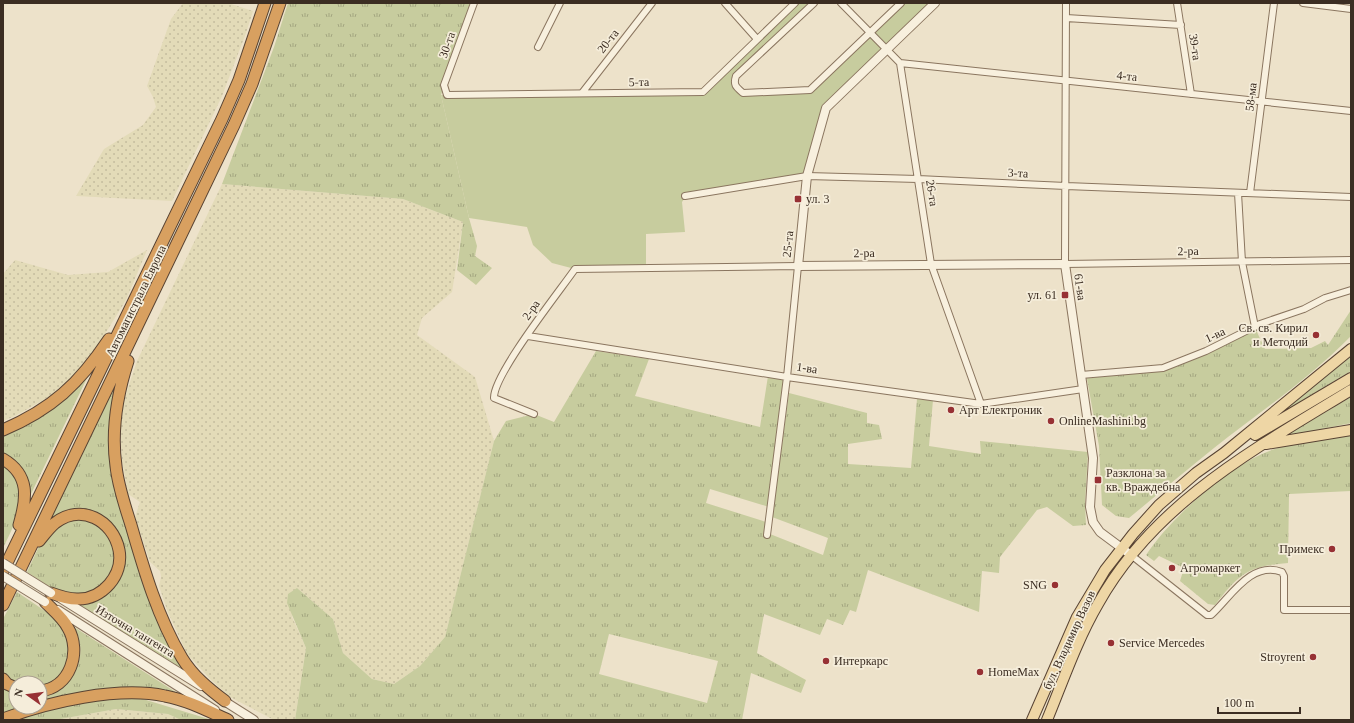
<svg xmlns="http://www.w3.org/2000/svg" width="1354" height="723" viewBox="0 0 1354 723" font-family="Georgia,serif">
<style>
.farmland{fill:url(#farmland-dots)}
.grass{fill:url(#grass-tufts);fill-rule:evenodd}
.park{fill:#c7cc9e}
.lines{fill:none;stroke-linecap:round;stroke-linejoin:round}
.minor-casing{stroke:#8a755f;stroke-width:8}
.tertiary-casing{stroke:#8a755f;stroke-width:10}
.primary-casing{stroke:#584333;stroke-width:12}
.motorway-casing{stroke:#584333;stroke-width:13}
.minor{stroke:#f8f0de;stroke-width:6}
.tertiary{stroke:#f8f0de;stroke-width:8}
.primary{stroke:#eed6a5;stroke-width:10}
.motorway{stroke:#d8a060;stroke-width:11}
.tertiary-bridge-casing{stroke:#8a755f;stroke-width:10;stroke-linecap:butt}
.tertiary-bridge{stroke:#f8f0de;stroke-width:8}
.poi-dot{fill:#973134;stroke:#f5edda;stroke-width:1.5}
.labels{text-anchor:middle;stroke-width:3.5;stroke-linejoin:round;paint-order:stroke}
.street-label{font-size:12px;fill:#3b2d22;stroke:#f5edda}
.poi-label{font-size:12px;fill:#3b2d22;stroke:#f5edda;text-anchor:start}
</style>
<defs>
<pattern id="farmland-dots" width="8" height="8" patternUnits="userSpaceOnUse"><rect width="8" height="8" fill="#e3dbb8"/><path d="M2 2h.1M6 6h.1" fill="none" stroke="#c4bc9e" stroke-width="1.8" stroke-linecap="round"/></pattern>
<pattern id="grass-tufts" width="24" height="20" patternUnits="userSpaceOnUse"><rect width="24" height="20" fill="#c7cc9e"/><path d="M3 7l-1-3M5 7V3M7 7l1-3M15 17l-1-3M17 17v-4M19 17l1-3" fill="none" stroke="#a3a680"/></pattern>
</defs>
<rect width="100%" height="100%" fill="#ede2ca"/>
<path class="farmland" d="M183 3H228L253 11 246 33 222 96 172 201 76 196 104 149 143 125 156 107 153 97 147 86 171 19Z
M222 184 403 199 463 222 452 292 422 318 417 335 475 377 494 441 445 637 420 666 394 684 372 679 343 653 333 619 297 588 292 617 306 648 295 720H274L230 697 211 680 187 654 167 610 159 586 161 577 160 571 150 562 135 517 140 502 128 494 122 461 120 430 124 400 137 361Z
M147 250 126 300 89 360 70 379 47 398 15 416 3 421V274L15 260 68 275 108 272Z
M116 709 168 714 181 720H55Z"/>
<path class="grass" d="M288 3H472L441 95 469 218 477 246 475 256 492 268 476 285 457 270 463 222 403 199 222 184 274 47Z
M1351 310V336C1310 378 1260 412 1214 448 1185 471 1157 495 1129 518L1116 516 1102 505 1099 446 1087 379 1088 376 1185 362 1256 330 1265 349 1311 348 1325 341 1328 345Z
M596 351 649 359 635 396 760 427 768 376 787 377 769 507 710 489 706 503 766 522 770 534 823 555 828 538 772 517 789 393 867 413V423L879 425 882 439 848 444V464L911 468 917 399 933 400 929 446 981 454 980 441 1088 452 1085 503 1086 525 1073 526 1047 507 1037 510 1000 557 999 573 982 571 979 612 868 570 856 612 850 610 843 625 827 619 820 635 764 614 757 653 806 680 801 693 751 673 742 720H295L306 648 287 603 288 594 297 588 333 619 343 653 372 679 394 684 420 666 445 637 494 441 506 421 534 414 554 422ZM609 634 718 661 707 703 599 674Z
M127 355 111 431 135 550 194 679 66 600 116 583 115 529 84 510 36 541Z
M1351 355V371L1278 415Z
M89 374 30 496 3 457V432Z
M1351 397V423L1283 437Z
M1351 434V491L1289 494 1288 563C1248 566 1239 574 1215 605L1208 604 1180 581 1184 568 1159 556 1154 561 1146 555C1170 519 1222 472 1262 454 1287 442 1323 440 1351 434Z
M3 465C34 486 16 522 3 548Z
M85 516 110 534 116 562 104 586 76 597 53 589 27 572 41 542 54 527Z
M17 592 57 619 72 646 62 678 40 689V683H16L3 677V619Z
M74 627 185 698 167 693 40 703V697C65 694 83 670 80 645 79 639 76 633 74 627Z
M3 686 16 694V707H24L3 714Z
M133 696 212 720H181L168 714 116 709 55 720H9L63 706Z"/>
<path class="park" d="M795 3H813L737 76 734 82 744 93 810 90 901 3H935L826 108 807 176 686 196 682 202 685 232 646 234V267L575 269 552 263 533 245 527 227 469 218 441 95 703 92Z"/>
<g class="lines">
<defs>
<path id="minor" d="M474 3 444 85 447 95 703 92 795 3
M725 3 757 39
M814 3 736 76C733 85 736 87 743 93L810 90 901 3
M841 3 900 63 931 264 981 404
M1066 3 1065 264 1351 260
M1177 3 1191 94
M1303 3 1351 9
M1066 18 1181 25
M538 47 560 3
M900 63 1351 111
M582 93 652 3
M1238 193 1242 262 1255 327
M1250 193 1274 3
M685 196 807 176 918 179 1066 186 1351 197
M528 336 787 377 981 404 1083 389
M1081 375 1163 368 1206 351 1260 324 1304 309 1325 298 1351 290
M534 414 494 398C493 375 559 292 575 269L798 266 787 377 767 535
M1131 555 1207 615H1211C1230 598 1251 560 1282 572L1284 576V610H1351"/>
<path id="tertiary" d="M935 3 826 108 807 176 798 266 1065 264 1093 458 1090 507 1093 522 1100 532 1131 555
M60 598 201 686
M58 610 215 710
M221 699 254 720"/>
<path id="primary" d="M1255 435 1351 378
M1266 444 1351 430
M1032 720 1077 617 1105 570 1133 534 1159 505 1196 473 1224 453 1351 349
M1047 720C1063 681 1077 640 1098 604 1154 503 1256 448 1351 390"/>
<path id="motorway" d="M128 361C117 395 111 430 116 466 118 486 125 506 131 525 144 570 158 618 182 658 193 676 209 689 225 701
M3 430C52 409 79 384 109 339
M3 459C30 475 27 498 19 525
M39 541C44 535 49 528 55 523 81 503 113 520 119 550 124 575 102 600 77 599 68 599 59 596 51 593
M3 571 222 119 239 80 265 3
M3 605 234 125 252 84 280 3
M3 679 7 684 16 688
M40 691C70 688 82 652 68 628 63 618 53 610 45 602
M3 719C48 702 118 686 165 696 187 700 208 711 228 720"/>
</defs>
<use href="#minor" class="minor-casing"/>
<use href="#tertiary" class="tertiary-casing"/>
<use href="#primary" class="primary-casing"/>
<use href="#motorway" class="motorway-casing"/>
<use href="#minor" class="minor"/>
<use href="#tertiary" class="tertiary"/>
<use href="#primary" class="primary"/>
<use href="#motorway" class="motorway"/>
<defs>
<path id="tertiary-bridge" d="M3 563 51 593
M3 576 45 602"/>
</defs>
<use href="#tertiary-bridge" class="tertiary-bridge-casing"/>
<use href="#tertiary-bridge" class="tertiary-bridge"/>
</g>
<g class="poi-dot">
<rect x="794" y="195" width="8" height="8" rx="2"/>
<rect x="1061" y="291" width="8" height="8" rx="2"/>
<circle cx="1316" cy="335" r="4"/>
<circle cx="951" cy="410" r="4"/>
<circle cx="1051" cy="421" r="4"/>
<rect x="1094" y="476" width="8" height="8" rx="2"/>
<circle cx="1332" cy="549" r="4"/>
<circle cx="1172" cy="568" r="4"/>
<circle cx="1055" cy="585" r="4"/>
<circle cx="1111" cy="643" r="4"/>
<circle cx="1313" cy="657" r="4"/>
<circle cx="826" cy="661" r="4"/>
<circle cx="980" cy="672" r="4"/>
</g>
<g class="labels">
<g class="street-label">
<text transform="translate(608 41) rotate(-52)" y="4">20-та</text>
<text transform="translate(447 45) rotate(-70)" y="4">30-та</text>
<text transform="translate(1195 47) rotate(81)" y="4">39-та</text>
<text transform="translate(1127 76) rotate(6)" y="4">4-та</text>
<text transform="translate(639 82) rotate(-1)" y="4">5-та</text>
<text transform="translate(1251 97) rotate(-83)" y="4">58-ма</text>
<text transform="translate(1018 173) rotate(3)" y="4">3-та</text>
<text transform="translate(932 193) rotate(81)" y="4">26-та</text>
<text transform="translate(788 244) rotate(-84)" y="4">25-та</text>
<text transform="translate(1188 251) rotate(-1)" y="4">2-ра</text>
<text transform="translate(864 253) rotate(-1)" y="4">2-ра</text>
<text transform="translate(1080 287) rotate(82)" y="4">61-ва</text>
<text transform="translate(136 301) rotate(-64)" y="4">Автомагистрала Европа</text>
<text transform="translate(531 310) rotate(-55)" y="4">2-ра</text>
<text transform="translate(1215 335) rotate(-25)" y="4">1-ва</text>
<text transform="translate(807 368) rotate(8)" y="4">1-ва</text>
<text transform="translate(135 631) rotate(31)" y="4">Източна тангента</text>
<text transform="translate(1069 640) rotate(-65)" y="4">бул. Владимир Вазов</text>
</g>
<g class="poi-label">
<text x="806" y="203">ул. 3</text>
<text x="1057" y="299" text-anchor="end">ул. 61</text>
<text x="1308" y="332" text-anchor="end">Св. св. Кирил<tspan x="1308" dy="14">и Методий</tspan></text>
<text x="959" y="414">Арт Електроник</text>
<text x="1059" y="425">ОnlineMashini.bg</text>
<text x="1106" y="477">Разклона за<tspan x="1106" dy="14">кв. Враждебна</tspan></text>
<text x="1324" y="553" text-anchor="end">Примекс</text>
<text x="1180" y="572">Агромаркет</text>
<text x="1047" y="589" text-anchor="end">SNG</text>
<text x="1119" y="647">Service Mercedes</text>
<text x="1305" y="661" text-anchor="end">Stroyrent</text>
<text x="834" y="665">Интеркарс</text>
<text x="988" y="676">HomeMax</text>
</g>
</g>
<rect width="1354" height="723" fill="none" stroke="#3b2d22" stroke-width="8"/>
<g transform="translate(28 695) rotate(284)"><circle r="19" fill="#f5edda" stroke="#aba090"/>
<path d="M0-3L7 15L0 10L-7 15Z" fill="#973134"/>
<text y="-6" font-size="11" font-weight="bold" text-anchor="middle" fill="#3b2d22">N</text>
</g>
<path d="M1218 707v6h82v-6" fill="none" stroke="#3b2d22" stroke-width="2"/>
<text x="1224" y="707" font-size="12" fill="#3b2d22" stroke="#f5edda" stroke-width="3" paint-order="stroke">100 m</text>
</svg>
